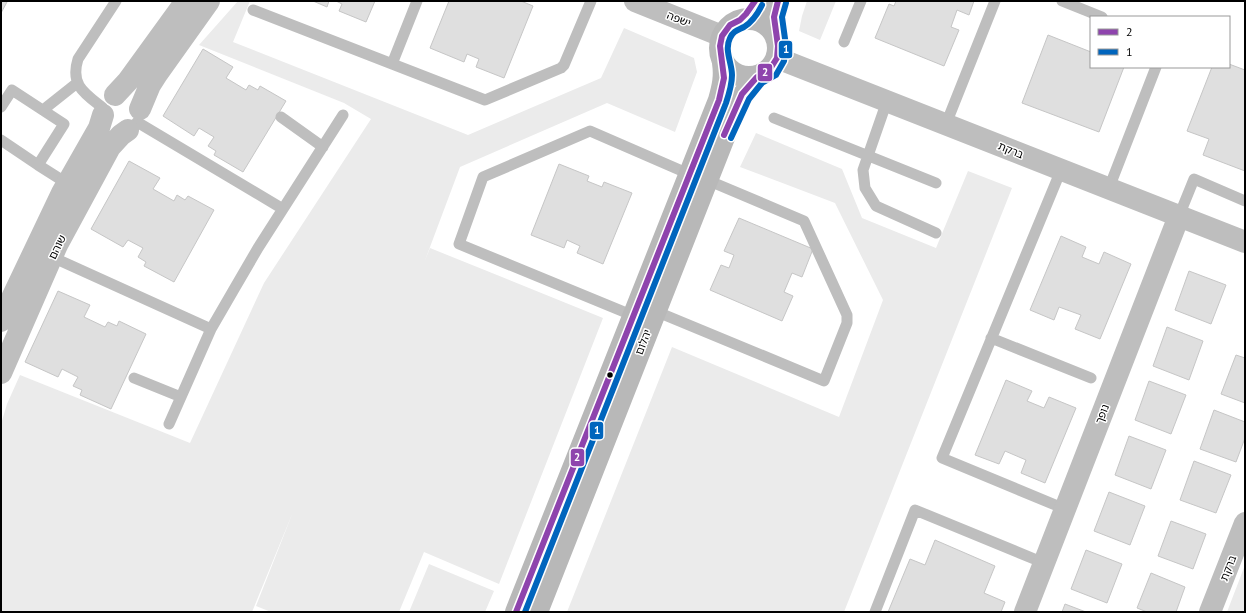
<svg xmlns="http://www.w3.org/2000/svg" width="1246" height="613" viewBox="0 0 1246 613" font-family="'PT Sans','Noto Sans Hebrew',sans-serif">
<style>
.green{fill:#ebebeb}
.building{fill:#dfdfdf;stroke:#c6c6c6}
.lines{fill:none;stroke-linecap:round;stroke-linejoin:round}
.lane{stroke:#bebebe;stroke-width:11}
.street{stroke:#bebebe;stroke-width:22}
.secondary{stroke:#b8b8b8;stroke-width:22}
.bus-1-casing{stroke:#fff;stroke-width:9}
.bus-2-casing{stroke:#fff;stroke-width:9}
.bus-1{stroke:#8e44ad;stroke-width:6}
.bus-2{stroke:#0065bd;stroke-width:6}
.bus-dot{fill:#000;stroke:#fff;stroke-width:1.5}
.labels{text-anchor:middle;stroke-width:3;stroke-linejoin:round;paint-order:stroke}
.street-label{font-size:11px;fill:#000;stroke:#fff}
.line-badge{stroke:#fff;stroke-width:1.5}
.badge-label{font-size:11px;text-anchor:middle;font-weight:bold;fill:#fff}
</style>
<rect width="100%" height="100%" fill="#fff"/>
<path class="green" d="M238 1H250L233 42 468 135 601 78 624 28 694 58 697 72 675 132 607 103 460 167 424 263 430 248 603 318 499 584 424 552 399 612H271L256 606 293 512 252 612H1V424L7 404 20 375 190 443 264 283 371 119 344 103 199 45Z
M807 1H836L820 40 799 31 802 16Z
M756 133 842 169 862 218 936 248 968 171 1012 188 844 612H567L672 347 839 417 883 300 835 203 740 167Z
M429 564 494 591 485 612H409Z
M1245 565V612H1227Z"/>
<path class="building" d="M1 1 7 2 1 13Z
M313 1H329L327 7Z
M336 1H375L366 22 339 11 342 4Z
M449 1H521L533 6 504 78 476 67 479 59 467 54 464 62 430 48Z
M896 1H974L969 15 957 10 951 27 959 30 944 66 875 38 889 4 894 6Z
M1048 35 1091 52V67H1124L1099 132 1022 103Z
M203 49 233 67 226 78 246 90 249 85 258 90 260 86 286 101 243 172 214 155 216 151 208 146 214 137 199 128 194 136 163 116Z
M1229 64 1245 70V171L1203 155 1209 139 1187 131 1212 67H1229Z
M129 161 160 178 153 189 174 201 177 195 185 200 188 196 214 210 174 282 144 266 146 262 138 257 143 248 128 240 123 247 91 229Z
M559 164 589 176 587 181 602 187 604 182 632 193 603 264 577 253 580 246 567 240 564 248 531 235Z
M739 218 813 249 802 277 792 273 784 292 793 296 782 321 710 290 721 265 729 268 734 255 724 251Z
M1061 236 1086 247 1082 257 1099 264 1104 252 1131 264 1100 339 1075 329 1081 315 1059 307 1054 320 1030 310Z
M1189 271 1226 285 1211 324 1175 310Z
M58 291 90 305 84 317 105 327 108 322 117 326 119 321 146 334 111 409 80 395 82 390 73 386 78 377 62 369 58 377 25 362Z
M1167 327 1203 341 1189 380 1153 366Z
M1236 355 1245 358V403L1221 394Z
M1006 380 1032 391 1027 401 1044 408 1049 397 1076 408 1045 483 1021 473 1026 460 1005 451 999 464 975 455Z
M1149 381 1186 395 1171 434 1135 420Z
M1214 410 1245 422V438L1236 462 1200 449Z
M1129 436 1166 450 1151 489 1115 475Z
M1194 461 1231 475 1216 513 1180 500Z
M1109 492 1145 506 1130 545 1094 531Z
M1171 521 1206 534 1193 569 1158 556Z
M935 540 995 566 984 593 1005 602 1001 612H888L910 559 925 565Z
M1086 550 1122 564 1107 603 1071 589Z
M1151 573 1185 587 1176 612H1147L1137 608Z
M1065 604 1086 612H1062Z"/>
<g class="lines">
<path class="lane" d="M1062 1 1102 17
M253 10 485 100 561 68 564 65 591 1
M844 42 861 1
M392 64 417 1
M887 101 863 170 865 188 876 206 936 233
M1 107 12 90 64 124 38 165 1 140
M103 108C84 93 70 85 78 59L116 1
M43 110 77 83
M281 117 323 147
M774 118 936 183
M137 122 283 209
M946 124 995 1
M38 165 68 184
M1061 170 942 458 1065 509
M1109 188 1156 67
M1179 216 1194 179 1245 201
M52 257 211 329
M655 311 824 381 847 323V315L804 221 707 180
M634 316 459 244 483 177 590 131 689 174
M991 338 1091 378
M134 378 181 397
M169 424 211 329 233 291 258 248 343 115
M875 612 915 510 1044 563"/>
<path class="street" d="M635 1 722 36
M777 58 1245 242
M115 95 128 81 186 1
M140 109 150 85 157 74 209 1
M1 321 62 193 99 128 103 115
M1 373 57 245 110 147 121 135 128 130
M1025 612 1179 216
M1210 612 1245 523"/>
<path class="secondary" d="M720 48a29 29 0 1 1 58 0a29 29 0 1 1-58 0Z
M776 38 774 17 778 1
M516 612 719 100C723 86 725 76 723 63
M537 612 738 102 757 77"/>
<defs>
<path id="bus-1" d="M724 135 742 94 757 77 770 69 777 58 778 46 774 17 778 1
M516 612 719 100 724 78 720 46 722 36 730 25 740 20 746 14 755 1"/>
<path id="bus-2" d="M731 138 749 99 762 83 776 75 784 61 786 46 782 17 786 3
M525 612 726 103C729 94 732 85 732 75 732 63 724 50 730 38 733 31 738 30 744 27 752 22 758 13 762 5"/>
</defs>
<use href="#bus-1" class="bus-1-casing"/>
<use href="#bus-2" class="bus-2-casing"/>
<use href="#bus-1" class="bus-1"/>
<use href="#bus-2" class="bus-2"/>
</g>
<circle class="bus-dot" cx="610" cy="375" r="3.5"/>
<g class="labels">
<g class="street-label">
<text transform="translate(679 19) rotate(22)" y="4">ישפה</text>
<text transform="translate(1011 150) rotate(22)" y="4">ברקת</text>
<text transform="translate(57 247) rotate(-64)" y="4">שוהם</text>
<text transform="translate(643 342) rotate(-69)" y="4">יהלום</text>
<text transform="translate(1102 414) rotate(-69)" y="4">נופך</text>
<text transform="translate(1228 568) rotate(-69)" y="4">ברקת</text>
</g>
</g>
<g class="line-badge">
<rect x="778" y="40" width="15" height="19" rx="4" fill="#0065bd"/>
<rect x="757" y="63" width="16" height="19" rx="4" fill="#8e44ad"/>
<rect x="589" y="421" width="15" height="19" rx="4" fill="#0065bd"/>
<rect x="570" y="448" width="15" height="19" rx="4" fill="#8e44ad"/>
</g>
<g class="badge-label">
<text x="786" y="53">1</text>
<text x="765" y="76">2</text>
<text x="597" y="434">1</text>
<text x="577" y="461">2</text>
</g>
<rect width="1246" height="613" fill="none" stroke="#000000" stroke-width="4"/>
<rect x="1090" y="16" width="140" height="52" fill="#ffffff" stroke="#999999"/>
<rect x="1098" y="29" width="20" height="6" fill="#8e44ad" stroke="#999999"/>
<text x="1126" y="36" font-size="12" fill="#000000">2</text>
<rect x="1098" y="49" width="20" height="6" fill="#0065bd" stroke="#999999"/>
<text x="1126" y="56" font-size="12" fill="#000000">1</text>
</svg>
